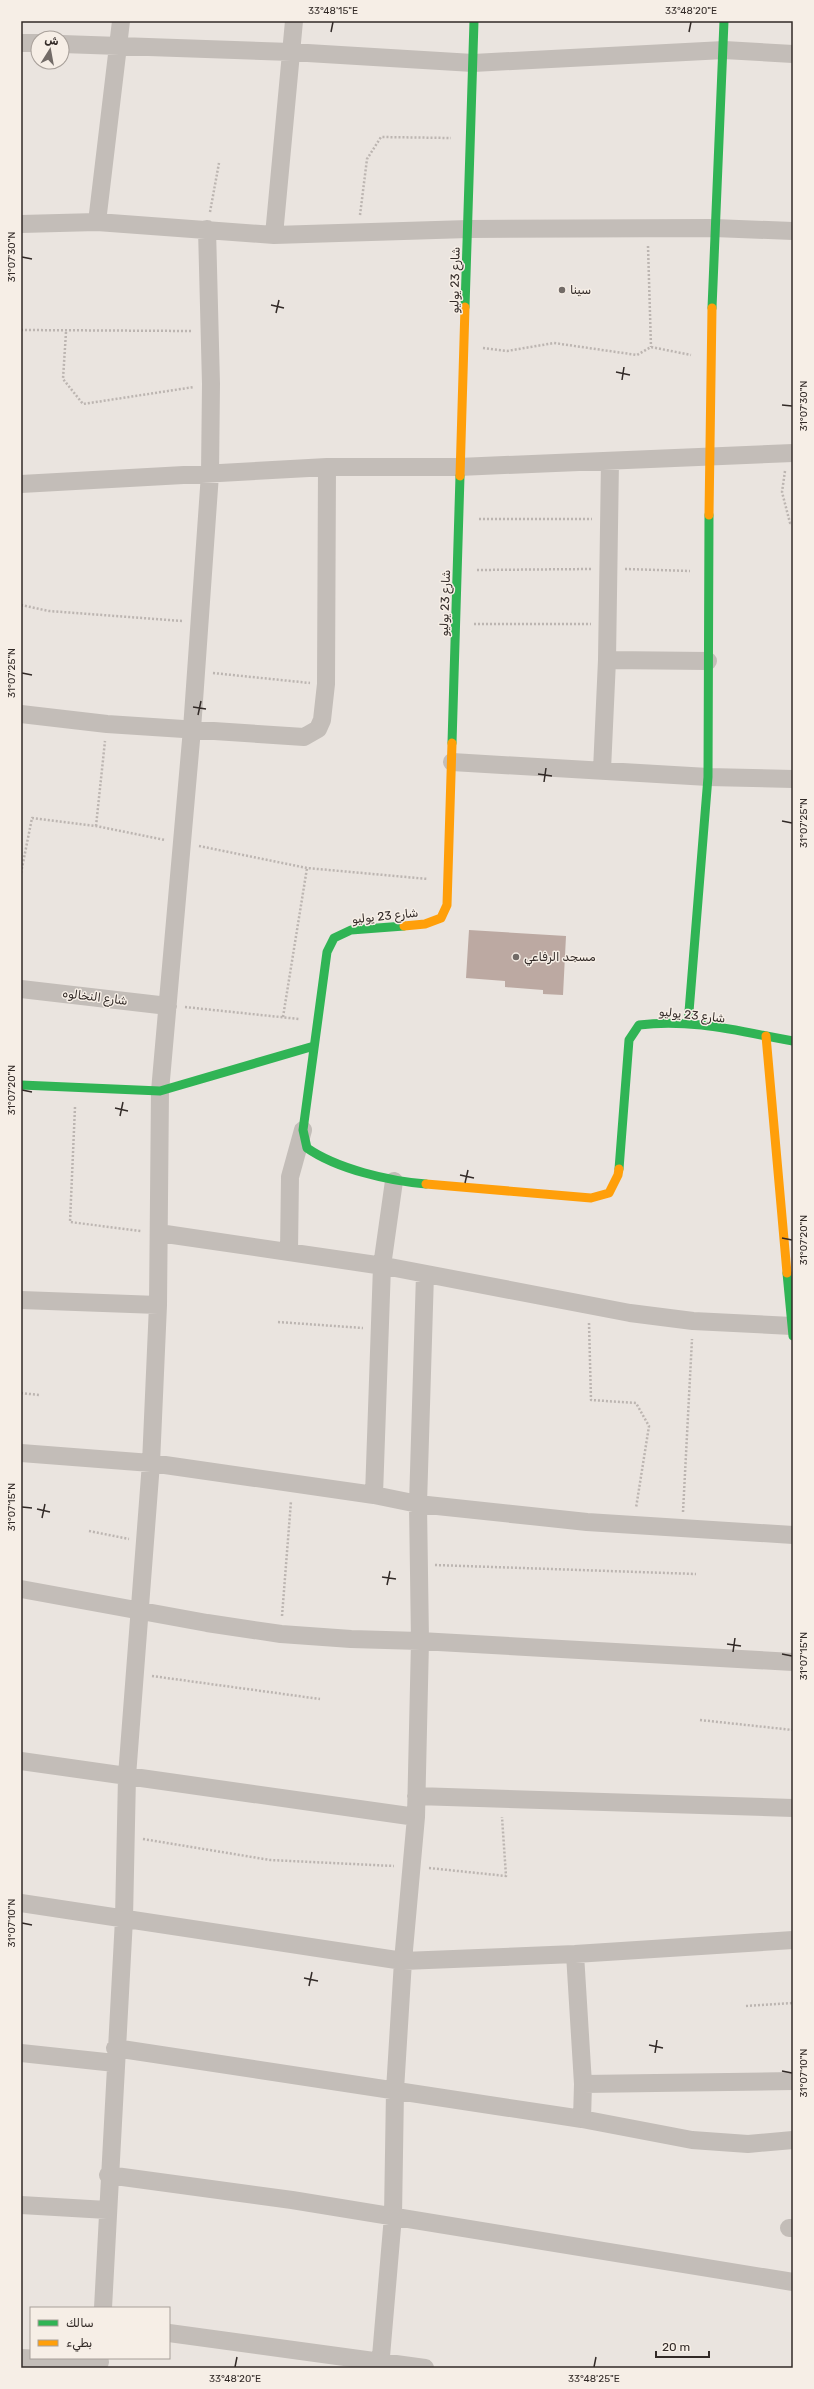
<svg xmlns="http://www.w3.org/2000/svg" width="814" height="2389" viewBox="0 0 814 2389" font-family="Rubik,Vazirmatn,sans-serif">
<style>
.building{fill:#bca9a2}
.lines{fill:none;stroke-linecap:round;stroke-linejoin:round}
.path{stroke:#bcb5b1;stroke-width:2.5;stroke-dasharray:2 2;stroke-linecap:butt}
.street{stroke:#c3bdb8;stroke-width:18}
.fast{stroke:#30b455;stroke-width:9}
.slow{stroke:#ff9f0a;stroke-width:9}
.ticks{fill:none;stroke:#322a27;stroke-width:1.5}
.poi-dot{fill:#726b67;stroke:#f6eee6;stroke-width:1.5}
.labels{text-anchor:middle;stroke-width:3;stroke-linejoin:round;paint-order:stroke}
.street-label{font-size:12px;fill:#322a27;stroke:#f6eee6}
.poi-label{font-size:12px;fill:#322a27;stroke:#f6eee6;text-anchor:start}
.neatline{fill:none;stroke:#322a27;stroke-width:1.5}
.ticks-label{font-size:10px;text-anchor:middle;fill:#322a27}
</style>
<rect width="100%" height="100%" fill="#eae4df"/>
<path class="building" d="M469 930 566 936 563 995 543 994V990L505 987V981L466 978Z"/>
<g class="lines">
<path class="path" d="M210 212 219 163
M360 215 367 159 381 137 451 138
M648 246 651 347
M21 330 192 331
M66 332 63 379 83 404 194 387
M483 348 507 351 554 343 637 355 651 347 691 355
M785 471 782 492 790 523H793
M479 519H592
M625 569 690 571
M477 570 592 569
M21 605 49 611 182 621
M474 624H591
M213 673 310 683
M96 826 105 741
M199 846 307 868 428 879
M21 873 32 818 96 826 165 840
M185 1007 299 1019
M283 1017 307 868
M75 1107 70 1222 141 1231
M278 1322 363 1328
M589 1323 591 1400 636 1403 649 1426 636 1508
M21 1393 39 1395
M683 1512 692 1339
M89 1531 129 1539
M435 1565 696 1574
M282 1616 291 1501
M152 1676 320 1699
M700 1720 793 1730
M143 1839 270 1860 394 1866
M429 1868 506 1876 502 1817
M746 2006 793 2003"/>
<path class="street" d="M21 43H38
M62 44 291 52 473 63 724 50 793 54
M97 222 121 21
M21 224 97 222 274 235 468 229 714 228 793 231
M274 235 294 21
M21 484 327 467H459L793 453
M607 660 708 661
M21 714 107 724 304 737 318 729 322 720 326 684 327 467
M452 762 708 777 793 779
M602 770 607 660 610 461
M21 989 168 1006
M159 1233 390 1267 630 1313 693 1321 792 1326
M289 1251 290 1177 303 1130
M21 1300 158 1305
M21 1453 151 1463 374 1495 418 1504 587 1522 793 1535
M374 1495 382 1266 394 1181
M21 1589 207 1623 281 1634 351 1639 420 1641 793 1662
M21 1761 416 1817
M416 1796 793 1808
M21 1903 403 1961 575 1954 793 1940
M575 1954 583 2084 582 2119
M115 2048 582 2119 692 2140 748 2144 793 2140
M21 2053 115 2063
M583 2084 793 2081
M108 2175 292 2200 793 2282
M21 2205 107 2210
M789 2228H793
M103 2308 124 1919 127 1776 151 1463 158 1305 160 1091 192 729 210 474 211 384 207 229
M169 2333 425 2368
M21 2358 100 2362
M380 2368 393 2216 395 2090 403 1961 416 1817 420 1641 418 1504 425 1274"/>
<path class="fast" d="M465 307 474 21
M712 308 724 21
M452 743 460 476
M404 926 351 930 334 938 327 952 303 1130 307 1148C337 1169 389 1181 426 1184
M688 1024 708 777 709 515
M21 1085 160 1091 314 1046
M619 1169 629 1040 639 1025C691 1018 742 1032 793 1041
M787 1273 793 1336"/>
<path class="slow" d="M460 476 465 307
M709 515 712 308
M404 926 425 924 441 918 447 905 452 743
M766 1036 787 1273
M426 1184 591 1198 609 1193 618 1175 619 1169"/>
</g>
<path class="ticks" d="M331 32 333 22M689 32 691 22M22 257 32 259M271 305 284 308M276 313 279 300M616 372 630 375M622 380 624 367M782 405 792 406M22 673 32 675M193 707 206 709M198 715 201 701M538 774 552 776M544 782 546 768M782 821 792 823M22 1090 32 1092M115 1108 128 1111M120 1116 123 1102M460 1175 474 1178M465 1183 468 1170M782 1238 792 1240M22 1507 32 1508M37 1509 50 1512M42 1518 45 1504M382 1577 396 1579M387 1585 390 1571M727 1644 741 1646M733 1652 735 1638M782 1654 792 1656M22 1923 32 1925M304 1978 318 1981M309 1986 312 1972M649 2045 663 2048M655 2053 657 2040M782 2071 792 2073M235 2367 237 2357M594 2367 596 2357"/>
<g class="poi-dot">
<circle cx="562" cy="290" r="4"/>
<circle cx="516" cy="957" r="4"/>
</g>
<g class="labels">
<g class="street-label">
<text transform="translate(455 280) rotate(-89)" y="4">شارع 23 يوليو</text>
<text transform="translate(445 603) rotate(-88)" y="4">شارع 23 يوليو</text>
<text transform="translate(385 916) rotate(-6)" y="4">شارع 23 يوليو</text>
<text transform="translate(95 997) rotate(7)" y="4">شارع النخالوه</text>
<text transform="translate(692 1015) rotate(6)" y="4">شارع 23 يوليو</text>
</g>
<g class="poi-label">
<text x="570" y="294">سينا</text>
<text x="524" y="961">مسجد الرفاعي</text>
</g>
</g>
<rect width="814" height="2389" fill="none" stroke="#f6eee6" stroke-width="44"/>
<rect x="30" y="2307" width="140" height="52" fill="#f6eee6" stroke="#a8a09a"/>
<rect x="38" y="2320" width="20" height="6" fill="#30b455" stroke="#a8a09a"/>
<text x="66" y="2327" font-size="12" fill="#322a27">سالك</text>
<rect x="38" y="2340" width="20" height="6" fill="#ff9f0a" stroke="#a8a09a"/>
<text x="66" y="2347" font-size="12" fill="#322a27">بطيء</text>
<g transform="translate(50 50) rotate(11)"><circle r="19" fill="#f6eee6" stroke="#a8a09a"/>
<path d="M0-3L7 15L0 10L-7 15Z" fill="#726b67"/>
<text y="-6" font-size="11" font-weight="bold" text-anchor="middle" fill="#322a27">ش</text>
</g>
<path d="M656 2351v6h53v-6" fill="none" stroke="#322a27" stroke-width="2"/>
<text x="662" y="2351" font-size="12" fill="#322a27" stroke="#f6eee6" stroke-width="3" paint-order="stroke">20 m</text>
<rect x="22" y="22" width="770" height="2345" class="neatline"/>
<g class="ticks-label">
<text x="333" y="14">33°48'15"E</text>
<text x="691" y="14">33°48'20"E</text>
<text transform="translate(11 257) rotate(-90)" y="4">31°07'30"N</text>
<text transform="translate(803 406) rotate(-90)" y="4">31°07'30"N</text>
<text transform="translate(11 673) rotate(-90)" y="4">31°07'25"N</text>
<text transform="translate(803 823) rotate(-90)" y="4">31°07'25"N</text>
<text transform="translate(11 1090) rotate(-90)" y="4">31°07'20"N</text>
<text transform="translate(803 1240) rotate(-90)" y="4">31°07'20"N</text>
<text transform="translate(11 1507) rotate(-90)" y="4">31°07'15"N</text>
<text transform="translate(803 1656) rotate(-90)" y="4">31°07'15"N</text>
<text transform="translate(11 1923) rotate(-90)" y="4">31°07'10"N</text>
<text transform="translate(803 2073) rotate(-90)" y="4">31°07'10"N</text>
<text x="235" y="2382">33°48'20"E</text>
<text x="594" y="2382">33°48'25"E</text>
</g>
</svg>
